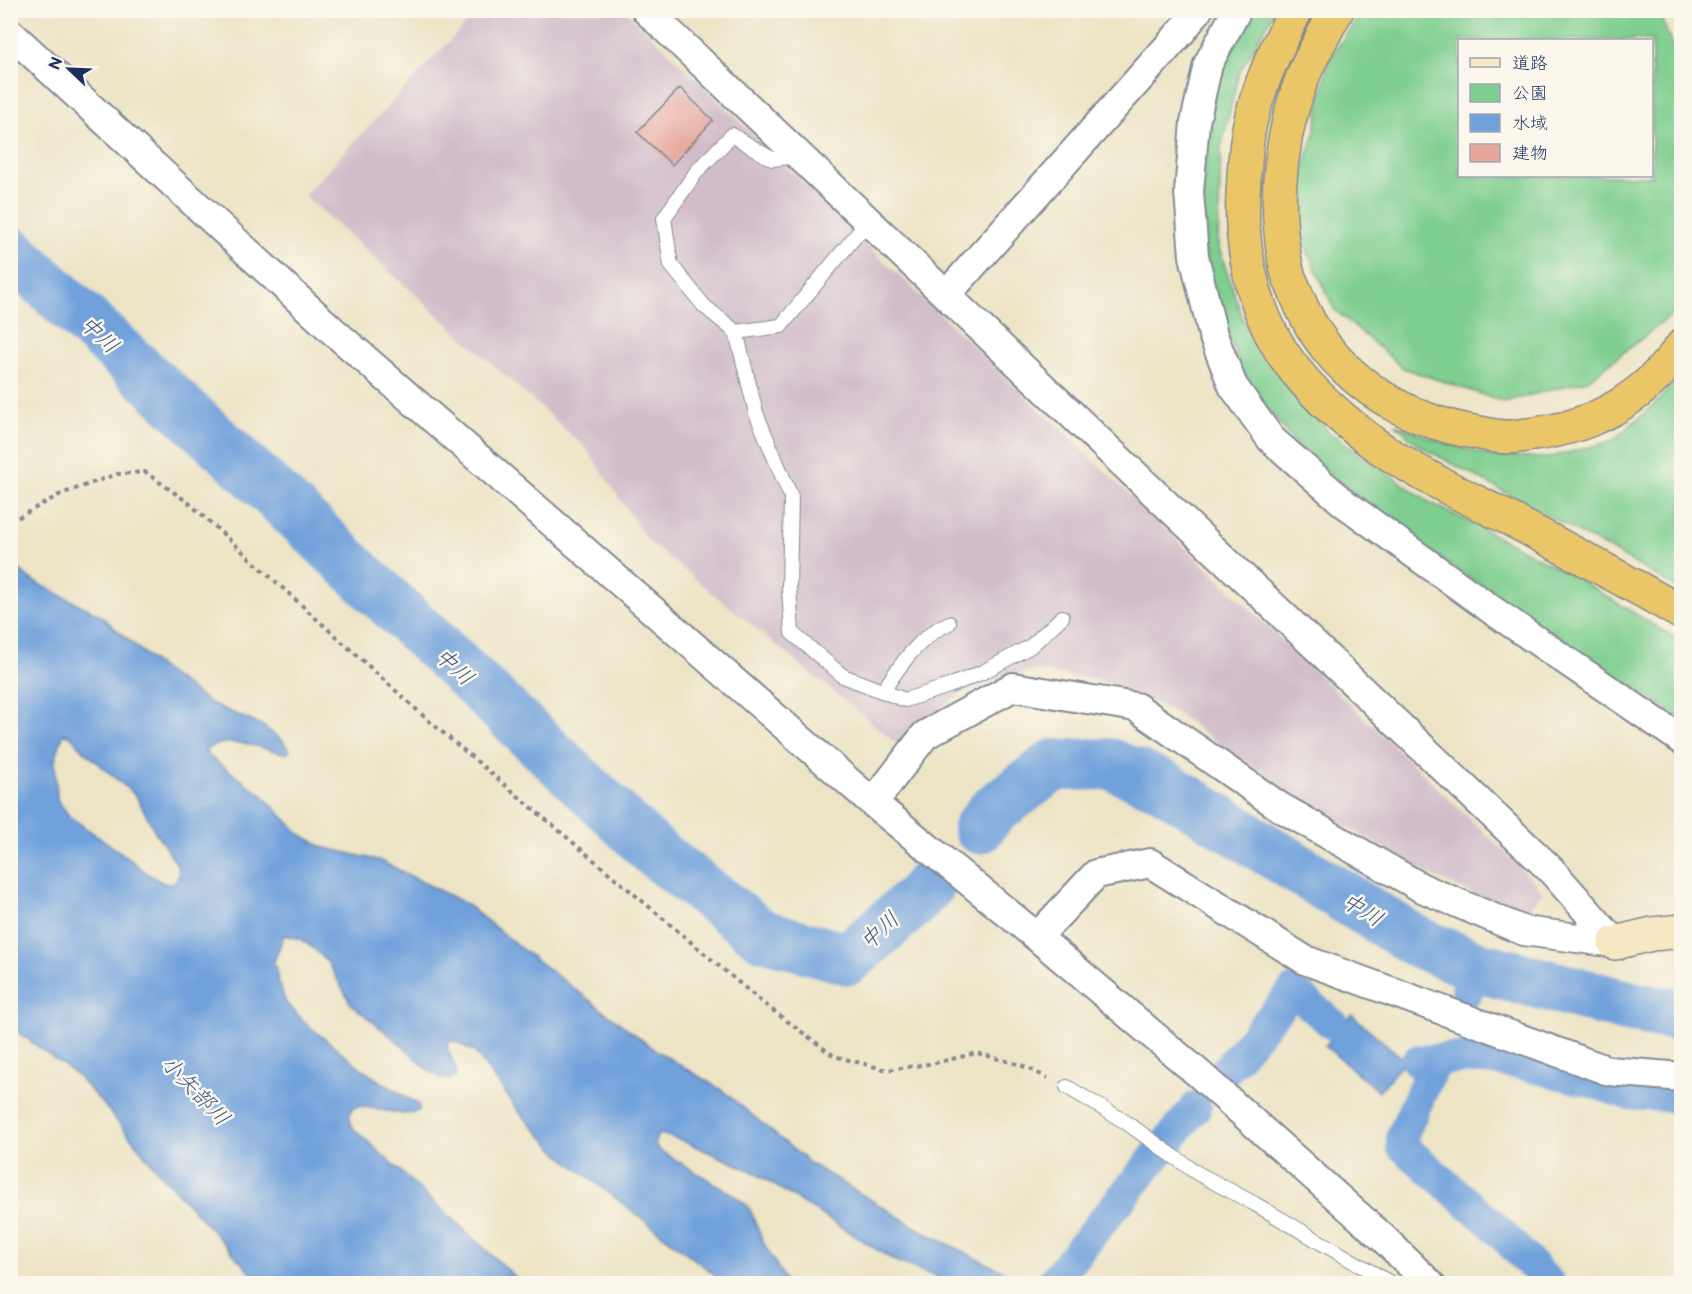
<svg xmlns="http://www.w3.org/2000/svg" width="1692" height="1294" viewBox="0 0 1692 1294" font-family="'Balsamiq Sans','Klee One',sans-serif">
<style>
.industrial{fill:#d1bdca}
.green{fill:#7ece8f;stroke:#4c7e76;stroke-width:1.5;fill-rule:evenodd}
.water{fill:#71a1db;stroke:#46689c;stroke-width:1.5;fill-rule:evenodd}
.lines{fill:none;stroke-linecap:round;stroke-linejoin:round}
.canal{stroke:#71a1db;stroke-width:32}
.river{stroke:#71a1db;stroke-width:52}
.building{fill:#e6a69c}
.lane-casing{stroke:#848a92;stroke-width:16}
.street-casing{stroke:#848a92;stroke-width:32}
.secondary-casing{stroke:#848a92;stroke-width:36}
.highway-casing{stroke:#848a92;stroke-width:36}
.path{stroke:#848a92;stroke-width:4;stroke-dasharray:4.5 4.5;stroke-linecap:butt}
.lane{stroke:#fff;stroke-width:14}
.street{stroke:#fff;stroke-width:28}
.secondary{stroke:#f7e8c3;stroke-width:33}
.highway{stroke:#ebc669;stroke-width:33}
.labels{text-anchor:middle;stroke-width:5;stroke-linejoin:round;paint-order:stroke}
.water-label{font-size:22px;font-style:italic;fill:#39578a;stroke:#fbf7ec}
</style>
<rect width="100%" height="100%" fill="#fbf7ec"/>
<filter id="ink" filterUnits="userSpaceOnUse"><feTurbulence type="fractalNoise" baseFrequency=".0167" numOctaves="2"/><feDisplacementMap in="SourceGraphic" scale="12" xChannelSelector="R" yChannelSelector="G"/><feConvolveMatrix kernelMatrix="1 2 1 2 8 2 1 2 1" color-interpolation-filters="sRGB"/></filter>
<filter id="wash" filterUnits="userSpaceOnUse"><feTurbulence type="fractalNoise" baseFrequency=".008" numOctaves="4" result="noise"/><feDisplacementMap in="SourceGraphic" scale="24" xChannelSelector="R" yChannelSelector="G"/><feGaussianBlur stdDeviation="1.35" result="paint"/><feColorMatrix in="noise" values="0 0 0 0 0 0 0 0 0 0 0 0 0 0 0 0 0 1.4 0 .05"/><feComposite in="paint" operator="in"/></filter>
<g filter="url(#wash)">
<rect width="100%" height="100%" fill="#ede4c5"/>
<path class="industrial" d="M478 11H626L883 260 1510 857 1543 892 1521 916 1433 876 1299 800 1175 712 1098 680 1034 670 962 692 898 744 647 540 586 448 304 195Z"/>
<path class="green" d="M1254 11H1275L1239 73 1221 148 1218 245 1244 323 1292 390 1329 432 1429 502 1475 525 1575 577 1681 642V719L1412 540 1300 450 1243 376 1208 276 1201 208 1210 115 1223 64Z
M1362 11H1658L1681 66V297L1676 312 1588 380 1504 402 1403 368 1334 309 1302 239V172L1314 136 1328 61ZM1460 40H1652V176H1460Z
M1681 375V591L1629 560 1418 445 1395 424 1444 443 1492 456 1548 458 1612 441 1656 403Z"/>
<path class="water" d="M11 562 33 581 100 615 156 664 210 703 261 725 282 740 290 751 287 754C257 748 234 734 205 750L209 756 262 795 300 834 322 847 381 861 466 904 523 950 657 1051 722 1090 811 1164 924 1232 1026 1283H952L895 1261 752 1171 681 1140 660 1134 657 1136 655 1144 659 1150 731 1193 749 1207 763 1242 787 1283H724L707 1269 560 1155 520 1113 475 1052 456 1042 450 1041 447 1047 456 1070V1077L450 1079 441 1078 428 1070 404 1047 351 1004 327 961 314 949 300 939 284 935 274 962 279 983 286 1003 308 1025 370 1075 419 1105V1111L404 1114 358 1106 351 1109 350 1116 351 1126 522 1283H260L164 1178 104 1105 75 1074 11 1027ZM63 734 70 735 83 750 136 796 156 833 178 866 179 875 175 882 169 884 163 883 148 874 122 853 69 816 57 799 55 761Z
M1352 1015 1401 1057 1417 1056V1066L1401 1065 1379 1092 1325 1046 1332 1038 1327 1034 1341 1017 1346 1022Z"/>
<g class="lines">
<path class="canal" d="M1467 991 1478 967
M1417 1061 1460 1058 1485 1059 1520 1064 1589 1081 1628 1094 1682 1097
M1433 1066 1402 1136V1146L1493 1225 1550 1284
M1222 1075 1293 991 1334 1025
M1051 1284 1196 1107"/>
<path class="river" d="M10 251 264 484 657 854 762 935 848 959 915 901 930 884
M979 828 993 810 1054 765 1110 764 1164 786 1417 942 1478 967 1631 1007 1682 1016"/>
</g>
<g id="blocks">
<path class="building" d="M680 88 713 120 672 165 637 132Z"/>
</g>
</g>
<g filter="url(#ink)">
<use href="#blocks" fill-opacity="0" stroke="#848a92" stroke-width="1.5"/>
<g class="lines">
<defs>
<path id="lane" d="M799 156 772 159 732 135 697 171 664 218 671 265 704 306 736 332 781 326 868 221
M736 332 756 413 791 497 789 588 792 633 843 676 905 700 949 686 983 672 1031 646 1062 617
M883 691C900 665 920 636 949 623
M1067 1087 1124 1121 1197 1173 1255 1204 1392 1284"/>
<path id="street" d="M646 10 1551 870 1615 943
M1237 10 1208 64 1195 122 1189 192 1194 256 1213 335 1233 386 1271 439 1344 503 1492 610 1682 740
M10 33 333 331 873 803 1037 937 1198 1073 1382 1237 1430 1284
M946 295 1182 31 1198 10
M873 803 925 735 1013 687 1136 707 1280 807 1422 888 1524 931 1615 943
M1037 937 1096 874 1150 863 1305 960 1609 1071 1682 1077"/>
<path id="secondary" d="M1615 943 1652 934 1682 931"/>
<path id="highway" d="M1296 10C1276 47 1258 87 1249 128 1245 150 1244 174 1243 196 1240 246 1253 306 1280 349 1302 385 1338 416 1372 442 1413 472 1461 494 1506 517 1565 548 1624 579 1682 613
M1337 10C1322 38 1305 66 1296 96 1278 152 1274 213 1287 271 1289 279 1294 288 1297 296 1327 373 1400 421 1480 433 1489 435 1498 437 1507 437 1516 437 1526 435 1534 434 1597 426 1645 397 1682 346"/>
</defs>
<use href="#lane" class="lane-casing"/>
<use href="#street" class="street-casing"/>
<use href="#secondary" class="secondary-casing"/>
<use href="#highway" class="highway-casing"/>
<path class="path" d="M10 522 61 494 117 474 145 472 189 503 428 720 763 1003 834 1056 887 1070 935 1063 977 1053 1021 1065 1048 1078"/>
<use href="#lane" class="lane"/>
<use href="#street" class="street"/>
<use href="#secondary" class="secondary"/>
<use href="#highway" class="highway"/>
</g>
</g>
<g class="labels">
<g class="water-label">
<text transform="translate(100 334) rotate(43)" y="8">中川</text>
<text transform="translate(455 666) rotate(43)" y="8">中川</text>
<text transform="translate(1363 909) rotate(32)" y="8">中川</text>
<text transform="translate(879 930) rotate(-43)" y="8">中川</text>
<text transform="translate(196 1090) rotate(46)" y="8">小矢部川</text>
</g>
</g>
<rect width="1692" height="1294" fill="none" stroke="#fbf7ec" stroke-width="36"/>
<rect x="1458" y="39" width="195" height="138" fill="#fbf7ec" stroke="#a1a7b3" stroke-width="1.5"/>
<rect x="1470" y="58" width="30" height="9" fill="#f7e8c3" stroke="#a1a7b3" stroke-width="1.5"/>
<text x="1512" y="69" font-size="18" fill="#1b2f5e">道路</text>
<rect x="1470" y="84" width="30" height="18" fill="#7ece8f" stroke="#a1a7b3" stroke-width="1.5"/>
<text x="1512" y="99" font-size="18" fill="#1b2f5e">公園</text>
<rect x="1470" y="114" width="30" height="18" fill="#71a1db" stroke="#a1a7b3" stroke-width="1.5"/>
<text x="1512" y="129" font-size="18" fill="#1b2f5e">水域</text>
<rect x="1470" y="144" width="30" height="18" fill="#e6a69c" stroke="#a1a7b3" stroke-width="1.5"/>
<text x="1512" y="159" font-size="18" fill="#1b2f5e">建物</text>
<g transform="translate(69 69) rotate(293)" stroke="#fbf7ec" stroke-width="4.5" paint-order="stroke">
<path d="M0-4.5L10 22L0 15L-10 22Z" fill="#1b2f5e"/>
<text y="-9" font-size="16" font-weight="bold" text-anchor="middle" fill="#1b2f5e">N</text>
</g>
</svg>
